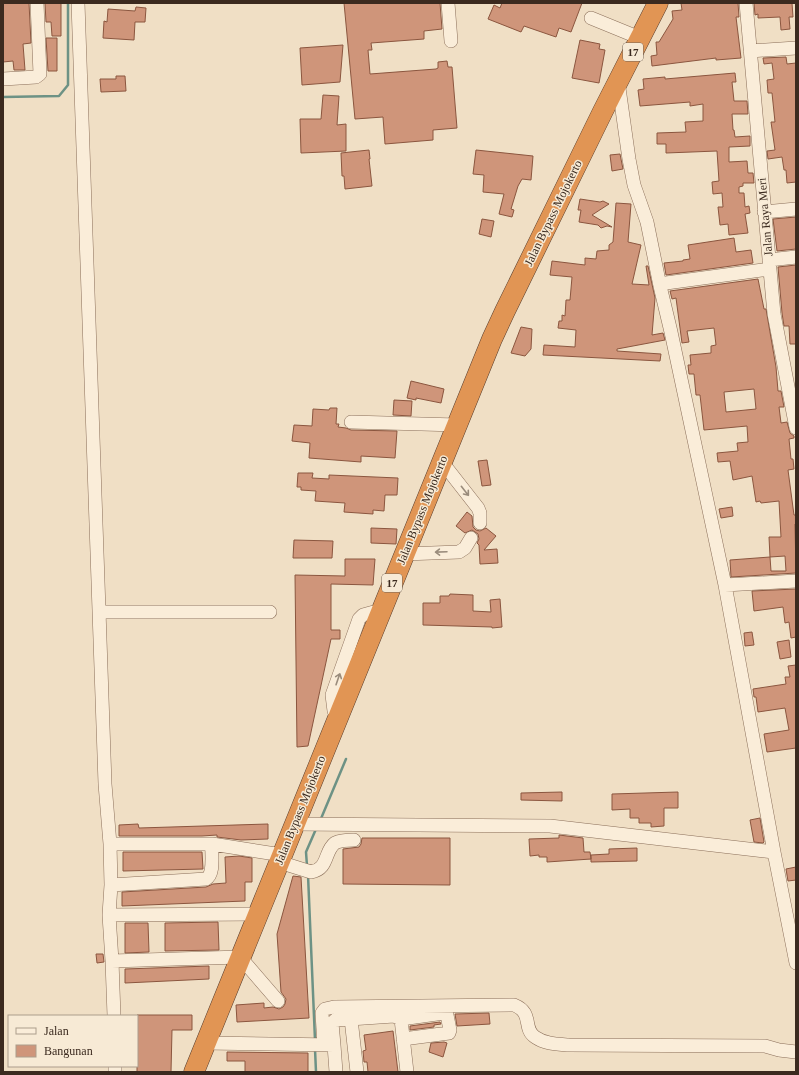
<svg xmlns="http://www.w3.org/2000/svg" width="799" height="1075" viewBox="0 0 799 1075" font-family="Georgia,serif">
<style>
.lines{fill:none;stroke-linecap:round;stroke-linejoin:round}
.stream{stroke:#6d9285;stroke-width:2.5}
.building{fill:#cf957a;stroke:#8b563f;fill-rule:evenodd}
.minor-casing{stroke:#8b6f5a;stroke-width:14}
.highway-casing{stroke:#593e2e;stroke-width:21}
.minor{stroke:#faedd9;stroke-width:13}
.highway{stroke:#e19554;stroke-width:20}
.oneway{stroke:#9a8c7c}
.labels{text-anchor:middle;stroke-width:3;stroke-linejoin:round;paint-order:stroke}
.shield{fill:#f7ead5;stroke:#736456;stroke-width:1}
.shield-label{font-size:11px;font-weight:bold;fill:#3b2a1f}
.street-label{font-size:12px;fill:#3b2a1f;stroke:#f7ead5}
</style>
<rect width="100%" height="100%" fill="#f0dfc5"/>
<g class="lines">
<path class="stream" d="M3 97 59 96 68 85V3
M320 821 346 759
M307 866 306 852 316 829
M308 875 315 1040
M315 1049 316 1072"/>
</g>
<path class="building" d="M3 3H29L31 43 23 44 25 70H14L13 61 3 62Z
M45 3H61V36H52L51 22H46Z
M344 3H440L442 29 424 31V39L371 43 372 50H368L370 74 436 69 438 68V62L447 61 448 67H452L457 128 433 130V140L385 144 383 117 355 119Z
M502 3H582L571 32 559 28 556 37 524 26 521 32 488 19 494 5 500 8Z
M681 3H738L739 17H736L741 58 716 60V58L652 66 651 56 657 55 656 42H659L673 19 672 11 682 10Z
M754 3H792L793 17H789L790 29 781 30 780 17 758 18V14L755 15Z
M136 7 146 8 145 22H135L134 40 103 38 104 21 107 22 108 9 135 11Z
M46 38H57V71H48Z
M580 40 600 44 599 49 605 50 599 83 572 78Z
M343 45 340 82 302 85 300 48Z
M786 57 787 64 796 63V182L787 183 786 170H784L782 157 768 159 767 151 775 150 771 122H775L772 93H768L767 80 774 79 772 63 764 64 763 58Z
M735 73 736 82H732L734 101H747L748 114H732L733 130H734L735 137 750 136V146L729 147V162L747 161 748 173H753L754 183H743V186L739 187V193H744L745 207 749 206 750 213 745 214 748 233 729 235 728 224 720 225 718 207H723L722 193 713 194 712 182 719 181 717 151 666 153V144H657V133L686 132 685 122 703 121V104L690 106V102L640 106 638 90 644 89 643 79 665 77V79Z
M116 76H125L126 91 101 92 100 79H116Z
M323 95 339 96 337 125 346 124V151L301 153 300 119H321Z
M369 150 370 159H369L372 186 345 189 344 176H342L341 153Z
M476 150 533 156 531 180 522 179 518 186 511 209 514 210 512 217 499 214 504 194 483 192 484 175 473 174Z
M620 154 623 169 612 171 610 155Z
M580 199 600 202 603 201 609 204 592 215 612 227 607 226 601 228 598 225 579 222 581 210H578Z
M616 203 631 204 628 242 641 245 632 284 649 285 646 266H648L655 298 652 335 663 333 665 340 617 349V351L661 354 660 361 543 355 544 345 575 347 576 330 558 328 559 321H562V315L565 316 566 300H570L572 277 550 275 552 261 585 265V258L596 259 597 251 609 250V245L613 242Z
M796 217V249L777 251 773 219Z
M482 219 494 221 491 237 479 234Z
M734 238 736 252 751 250 753 263 666 275 664 263 683 261V260L690 259 688 245Z
M796 265V344H790L789 326H784L782 313 778 267Z
M758 279 764 309H766L776 367 778 391H781L784 407H779L781 423 787 422 790 433 794 436V438L789 439 791 459H793L794 469 788 470 794 515H796V524H795L796 573 731 577 730 560 770 557 771 571H786L785 556 770 557 769 537H781L779 501 761 503 760 501 756 502 752 476 733 480 730 461 718 462 717 453 738 451 737 443 748 442 747 426 704 430 700 395H696L694 374H689L688 365H691L690 355 711 353V346L716 345 714 328 687 331 689 342 682 343 676 298 672 299 670 291ZM754 389 756 409 726 412 724 392Z
M521 327 532 329 531 349 525 356 511 353Z
M411 381 444 389 441 403 416 398V400L407 398Z
M394 400 412 401 411 416 393 415Z
M330 408H337L336 424H339L338 427 346 428 351 430 397 431 395 458 361 456V462L309 458 310 443 292 441 294 425 312 426 313 409 329 410Z
M487 460 491 485 482 486 478 461Z
M298 473H313L312 478 329 479V475L398 478 397 495H385L384 511 373 510V514L344 512 345 503 315 501 316 491 301 490V487H297Z
M732 507 733 516 721 518 719 509Z
M467 512 472 516 473 527 476 530 480 531 486 528 496 536 484 550 497 549 498 563 480 564 479 545 477 543 479 539 478 534 472 530 465 533 456 526Z
M371 528 397 529 396 544 371 543Z
M294 540 333 541 332 558H293Z
M345 559H375L373 585 331 584V630H340V639H331L308 746 297 747 295 575 345 576Z
M796 589V637L791 638 789 622 785 623 783 607 754 611 752 591Z
M450 594 473 595V611L491 612 490 600 500 599 502 627 492 628V627L423 625V603H440V596H449Z
M752 632 754 645 745 646 744 633Z
M789 640 791 657 780 659 777 642Z
M796 665V748L767 752 764 734 789 730 785 708 758 712 756 697H754L753 689 786 684 785 677H790L788 666Z
M562 792V801L521 800V793Z
M678 792V808H664V826L651 827V823H639V818H630V809L612 810V794Z
M760 818 764 842 763 843 754 842 750 820Z
M138 824 139 828 268 824V839L241 840 217 837V835L202 836H119V825Z
M559 835 583 838 584 852H590L591 859 547 862V857H539V855L530 856 529 839 559 838Z
M362 838H450V885L343 884V849L359 847 361 844Z
M637 848V861L591 862V855L609 854V849Z
M123 852H202L203 869 123 871Z
M239 856 252 858V882H245V901L122 906V892L206 887 213 884 226 883 225 857Z
M796 867V880L788 881 786 869Z
M293 876 301 877 309 1018 237 1022 236 1005 264 1003V1008L273 1007 279 1009 283 1007 285 1004 286 999 281 992 277 934Z
M218 922 219 950 165 951V923Z
M125 923H148L149 952 125 953Z
M96 954H103L104 962 97 963Z
M209 966V979L125 983V969Z
M489 1013 490 1024 457 1026 455 1014Z
M137 1015H192V1030H172L171 1072H137Z
M440 1022 441 1024 434 1025V1027L410 1030V1026Z
M393 1031 398 1072H368L367 1062H364L363 1051 366 1050 364 1035Z
M444 1042 447 1043 443 1057 429 1052 431 1043Z
M227 1052 308 1053V1072H245V1061H227Z"/>
<g class="lines">
<defs>
<path id="minor" d="M78 3 105 784 110 844 111 885 109 915 112 961 114 1016
M448 3 451 41
M746 3 774 314 796 428
M591 18 640 38
M750 51 796 48
M3 79 36 77 40 74 37 3
M618 81 629 159 634 185 647 222 660 286 671 332 725 585 774 852 796 963
M764 212 796 209
M769 260 796 257
M666 283 770 269
M351 422 457 425
M442 462 478 508 480 513V523
M404 554 459 552 465 548 471 538
M725 585 796 581
M99 612H270
M338 716 334 711 332 695 359 619 363 615 381 610
M295 824 550 826 774 852
M110 844H212L282 855
M279 862 311 872C329 869 324 851 335 843 341 840 348 840 354 840
M111 885 206 879C215 874 211 854 212 844
M109 915 259 914
M112 961 240 957 278 1001
M351 1019 357 1072
M401 1019 407 1072
M206 1043 334 1045 332 1023 335 1020 394 1016 401 1019 444 1013 447 1015 450 1030 449 1033 403 1039
M324 1045 322 1013 325 1009 334 1007 514 1005C534 1013 522 1028 535 1037 545 1044 557 1044 569 1045L765 1046 779 1050 796 1052
M334 1045 336 1072
M115 1066V1072"/>
<path id="highway" d="M194 1072 492 339 505 311 603 111 658 3"/>
</defs>
<use href="#minor" class="minor-casing"/>
<use href="#highway" class="highway-casing"/>
<use href="#minor" class="minor"/>
<use href="#highway" class="highway"/>
</g>
<defs><path id="oneway-shaft" d="M-6 0H5M1.5-3L5.5 0L1.5 3" fill="none" stroke-width="1.6" stroke-linecap="round" stroke-linejoin="round"/></defs>
<g class="oneway">
<use href="#oneway-shaft" transform="translate(465 491) rotate(52)"/>
<use href="#oneway-shaft" transform="translate(441 552) rotate(178)"/>
<use href="#oneway-shaft" transform="translate(338 679) rotate(-71)"/>
</g>
<g class="labels">
<g class="shield">
<rect x="623" y="43" width="20" height="18" rx="3"/>
<rect x="382" y="574" width="20" height="18" rx="3"/>
</g>
<g class="shield-label">
<text x="633" y="56">17</text>
<text x="392" y="587">17</text>
</g>
<g class="street-label">
<text transform="translate(553 213) rotate(-64)" y="4">Jalan Bypass Mojokerto</text>
<text transform="translate(765 217) rotate(-95)" y="4">Jalan Raya Meri</text>
<text transform="translate(422 510) rotate(-68)" y="4">Jalan Bypass Mojokerto</text>
<text transform="translate(300 810) rotate(-68)" y="4">Jalan Bypass Mojokerto</text>
</g>
</g>
<rect width="799" height="1075" fill="none" stroke="#3b2a1f" stroke-width="8"/>
<rect x="8" y="1015" width="130" height="52" fill="#f7ead5" stroke="#ac9d8c"/>
<rect x="16" y="1028" width="20" height="6" fill="#faedd9" stroke="#ac9d8c"/>
<text x="44" y="1035" font-size="12" fill="#3b2a1f">Jalan</text>
<rect x="16" y="1045" width="20" height="12" fill="#cf957a" stroke="#ac9d8c"/>
<text x="44" y="1055" font-size="12" fill="#3b2a1f">Bangunan</text>
</svg>
